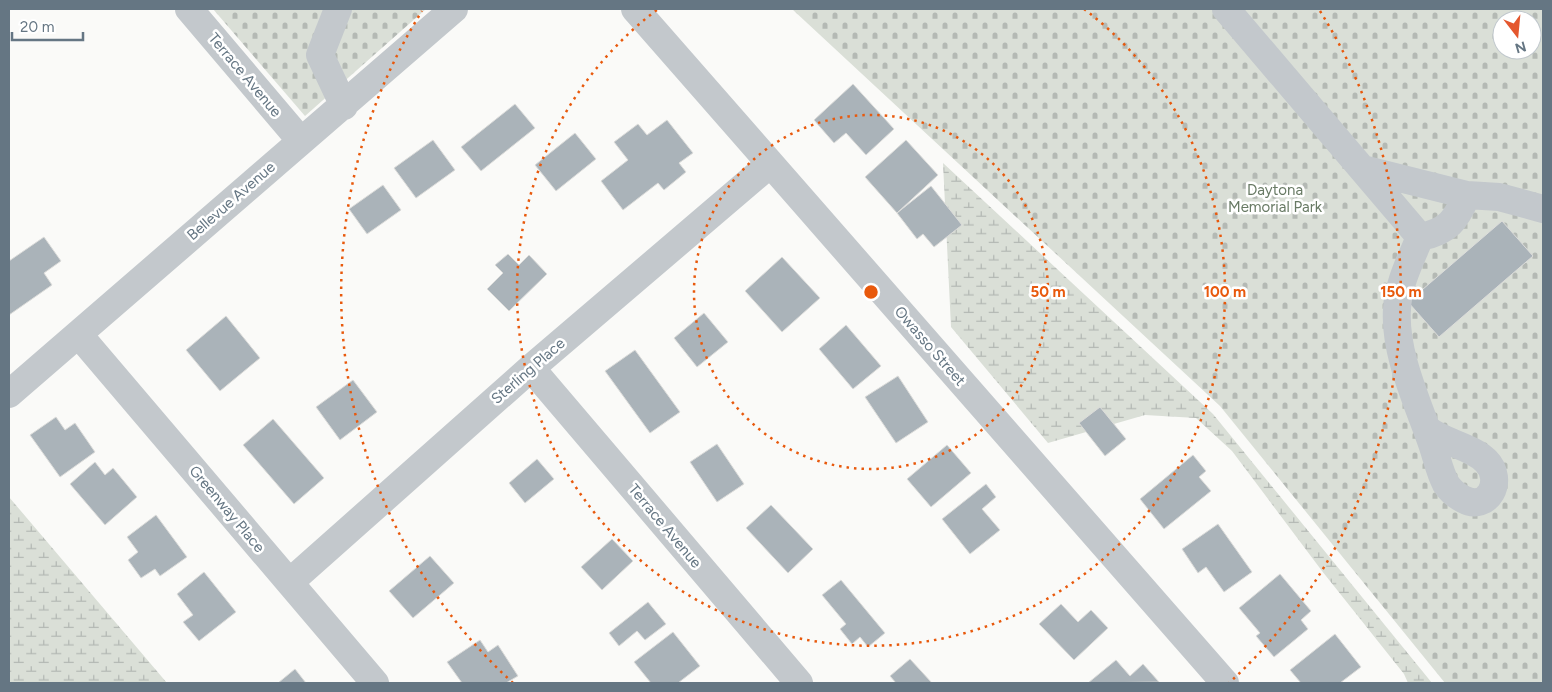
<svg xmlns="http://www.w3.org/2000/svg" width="1552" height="692" viewBox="0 0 1552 692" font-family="Figtree,sans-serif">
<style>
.wetland{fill:url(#wetland-marsh)}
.cemetery{fill:url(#cemetery-stones);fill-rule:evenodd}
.building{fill:#aab3b9;stroke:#dcdcda}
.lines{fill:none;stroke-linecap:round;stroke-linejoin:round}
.minor{stroke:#c3c8cc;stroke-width:28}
.ring{fill:none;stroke:#e8590c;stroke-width:2.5;stroke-dasharray:2.5 5}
.labels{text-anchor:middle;stroke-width:5;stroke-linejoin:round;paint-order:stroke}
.street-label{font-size:15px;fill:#657683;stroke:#fff}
.park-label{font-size:15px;fill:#687a64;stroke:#fff}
.centre{fill:#e8590c;stroke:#fff;stroke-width:2.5}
.ring-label{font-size:15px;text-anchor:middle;font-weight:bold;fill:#e8590c;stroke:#fff;stroke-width:5;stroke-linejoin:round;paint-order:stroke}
</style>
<defs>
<pattern id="wetland-marsh" width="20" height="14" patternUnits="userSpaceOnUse" patternTransform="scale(1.25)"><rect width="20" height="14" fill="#dadfd7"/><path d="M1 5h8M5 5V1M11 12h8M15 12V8" fill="none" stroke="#b4b9b4"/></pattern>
<pattern id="cemetery-stones" width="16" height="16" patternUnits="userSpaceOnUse" patternTransform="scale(1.25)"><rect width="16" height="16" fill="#dadfd7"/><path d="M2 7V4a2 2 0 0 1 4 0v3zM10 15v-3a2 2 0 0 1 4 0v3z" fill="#b4b9b4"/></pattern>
</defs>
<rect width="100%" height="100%" fill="#fafaf8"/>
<path class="wetland" d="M943 163 1213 414 1432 683H1408L1404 674 1322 571 1232 451 1196 418 1145 415 1048 443 951 327Z
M9 497 167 683H9Z"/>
<path class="cemetery" d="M213 9H426L305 116Z
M792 9H1543V683H1445L1220 406ZM1502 20H1532V50H1502Z"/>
<path class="building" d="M853 84 894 129 866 155 846 133 834 143 814 120Z
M515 104 535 128 481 171 461 147Z
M667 120 693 153 679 163 686 172 664 190 658 183 623 210 601 181 628 160 614 142 638 124 647 135Z
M575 133 596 159 556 191 535 165Z
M433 140 455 170 416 198 394 168Z
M906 140 938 175 897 213 865 177Z
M383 185 401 210 367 234 349 209Z
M931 186 962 225 934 247 923 234 917 239 897 213Z
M1502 221 1533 256 1439 337 1408 302Z
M44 237 61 261 44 273 52 285 9 315V261Z
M508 254 519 265 529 255 547 274 509 311 487 289 503 273 495 265Z
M782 257 820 298 782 332 745 291Z
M704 313 728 342 697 367 674 338Z
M226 316 260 358 220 391 186 350Z
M846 325 881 366 853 389 819 349Z
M635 350 680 412 650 433 605 371Z
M898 376 928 422 896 443 865 397Z
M353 380 377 412 340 440 316 407Z
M1100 407 1126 439 1105 456 1079 423Z
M56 417 65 430 75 423 95 452 60 477 30 435Z
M273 419 324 478 294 504 243 445Z
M717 444 744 484 717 502 690 462Z
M947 445 971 473 931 507 907 479Z
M1193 455 1206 471 1199 477 1211 491 1164 529 1140 499Z
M537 459 554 479 525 503 509 483Z
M95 462 105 475 113 468 137 497 105 525 70 484Z
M986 484 996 497 982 509 1000 530 970 554 942 519Z
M771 505 813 549 788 573 746 528Z
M156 515 187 557 160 576 155 569 141 578 128 560 138 552 127 537Z
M1218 524 1252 572 1224 592 1206 567 1198 573 1182 549Z
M612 539 633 561 602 590 581 567Z
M430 556 454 583 413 618 389 591Z
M204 572 236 612 199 641 183 622 193 615 177 594Z
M1280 574 1311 611 1301 620 1308 629 1274 657 1256 636 1260 633 1239 608Z
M841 580 885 633 868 647 860 637 852 644 840 629 846 624 822 595Z
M648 602 666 624 645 640 637 631 619 646 609 633Z
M1061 604 1078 622 1091 610 1108 628 1074 660 1039 624Z
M673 632 700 666 678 683H651L634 662Z
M1335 634 1361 667 1340 683H1301L1290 670Z
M480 640 488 652 498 645 518 676 506 683H462L447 662Z
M910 659 932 683H896L890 676Z
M1116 660 1130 676 1143 664 1159 682 1088 683Z
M295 669 306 683H278Z"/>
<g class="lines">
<path class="minor" d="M189 9 301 141
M338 9 320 55 344 106
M635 9 1225 683
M1226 9 1420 237
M1363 169 1467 195
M79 335 375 683
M531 368 799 683
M9 394 454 9
M1427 429C1444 443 1471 446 1486 461 1505 480 1488 513 1463 499 1457 496 1450 490 1446 484 1439 471 1436 454 1431 441 1417 401 1394 352 1397 309 1398 284 1411 259 1420 237 1448 232 1456 220 1467 195L1499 197 1543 209
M290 582 531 368 770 164"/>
</g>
<g class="ring">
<circle cx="871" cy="292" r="177"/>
<path d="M1084 9A354 354 0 1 1 658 9"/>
<path d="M513 683A530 530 0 0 1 422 11M1320 11A530 530 0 0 1 1229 683"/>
</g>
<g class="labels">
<g class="street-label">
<text transform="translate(245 75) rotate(50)" y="5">Terrace Avenue</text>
<text transform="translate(231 201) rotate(-41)" y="5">Bellevue Avenue</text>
<text transform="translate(930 346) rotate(49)" y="5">Owasso Street</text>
<text transform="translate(528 371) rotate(-41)" y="5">Sterling Place</text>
<text transform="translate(227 509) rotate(50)" y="5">Greenway Place</text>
<text transform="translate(665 526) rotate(50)" y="5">Terrace Avenue</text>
</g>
<g class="park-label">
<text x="1275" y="195">Daytona<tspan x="1275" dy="17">Memorial Park</tspan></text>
</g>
</g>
<circle cx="871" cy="292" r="8" class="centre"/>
<g class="ring-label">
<text x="1048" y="297">50 m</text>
<text x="1225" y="297">100 m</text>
<text x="1401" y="297">150 m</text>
</g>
<rect width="1552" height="692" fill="none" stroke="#657683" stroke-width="20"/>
<g transform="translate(1517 35) rotate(164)"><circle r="24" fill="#ffffff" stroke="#c1c8cd"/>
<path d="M0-4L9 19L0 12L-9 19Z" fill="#e4572e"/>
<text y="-8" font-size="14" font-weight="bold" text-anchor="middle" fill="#657683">N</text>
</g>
<path d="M12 32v8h71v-8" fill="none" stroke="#657683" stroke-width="2.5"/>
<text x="20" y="32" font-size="15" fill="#657683" stroke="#ffffff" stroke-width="4" paint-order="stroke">20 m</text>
</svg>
